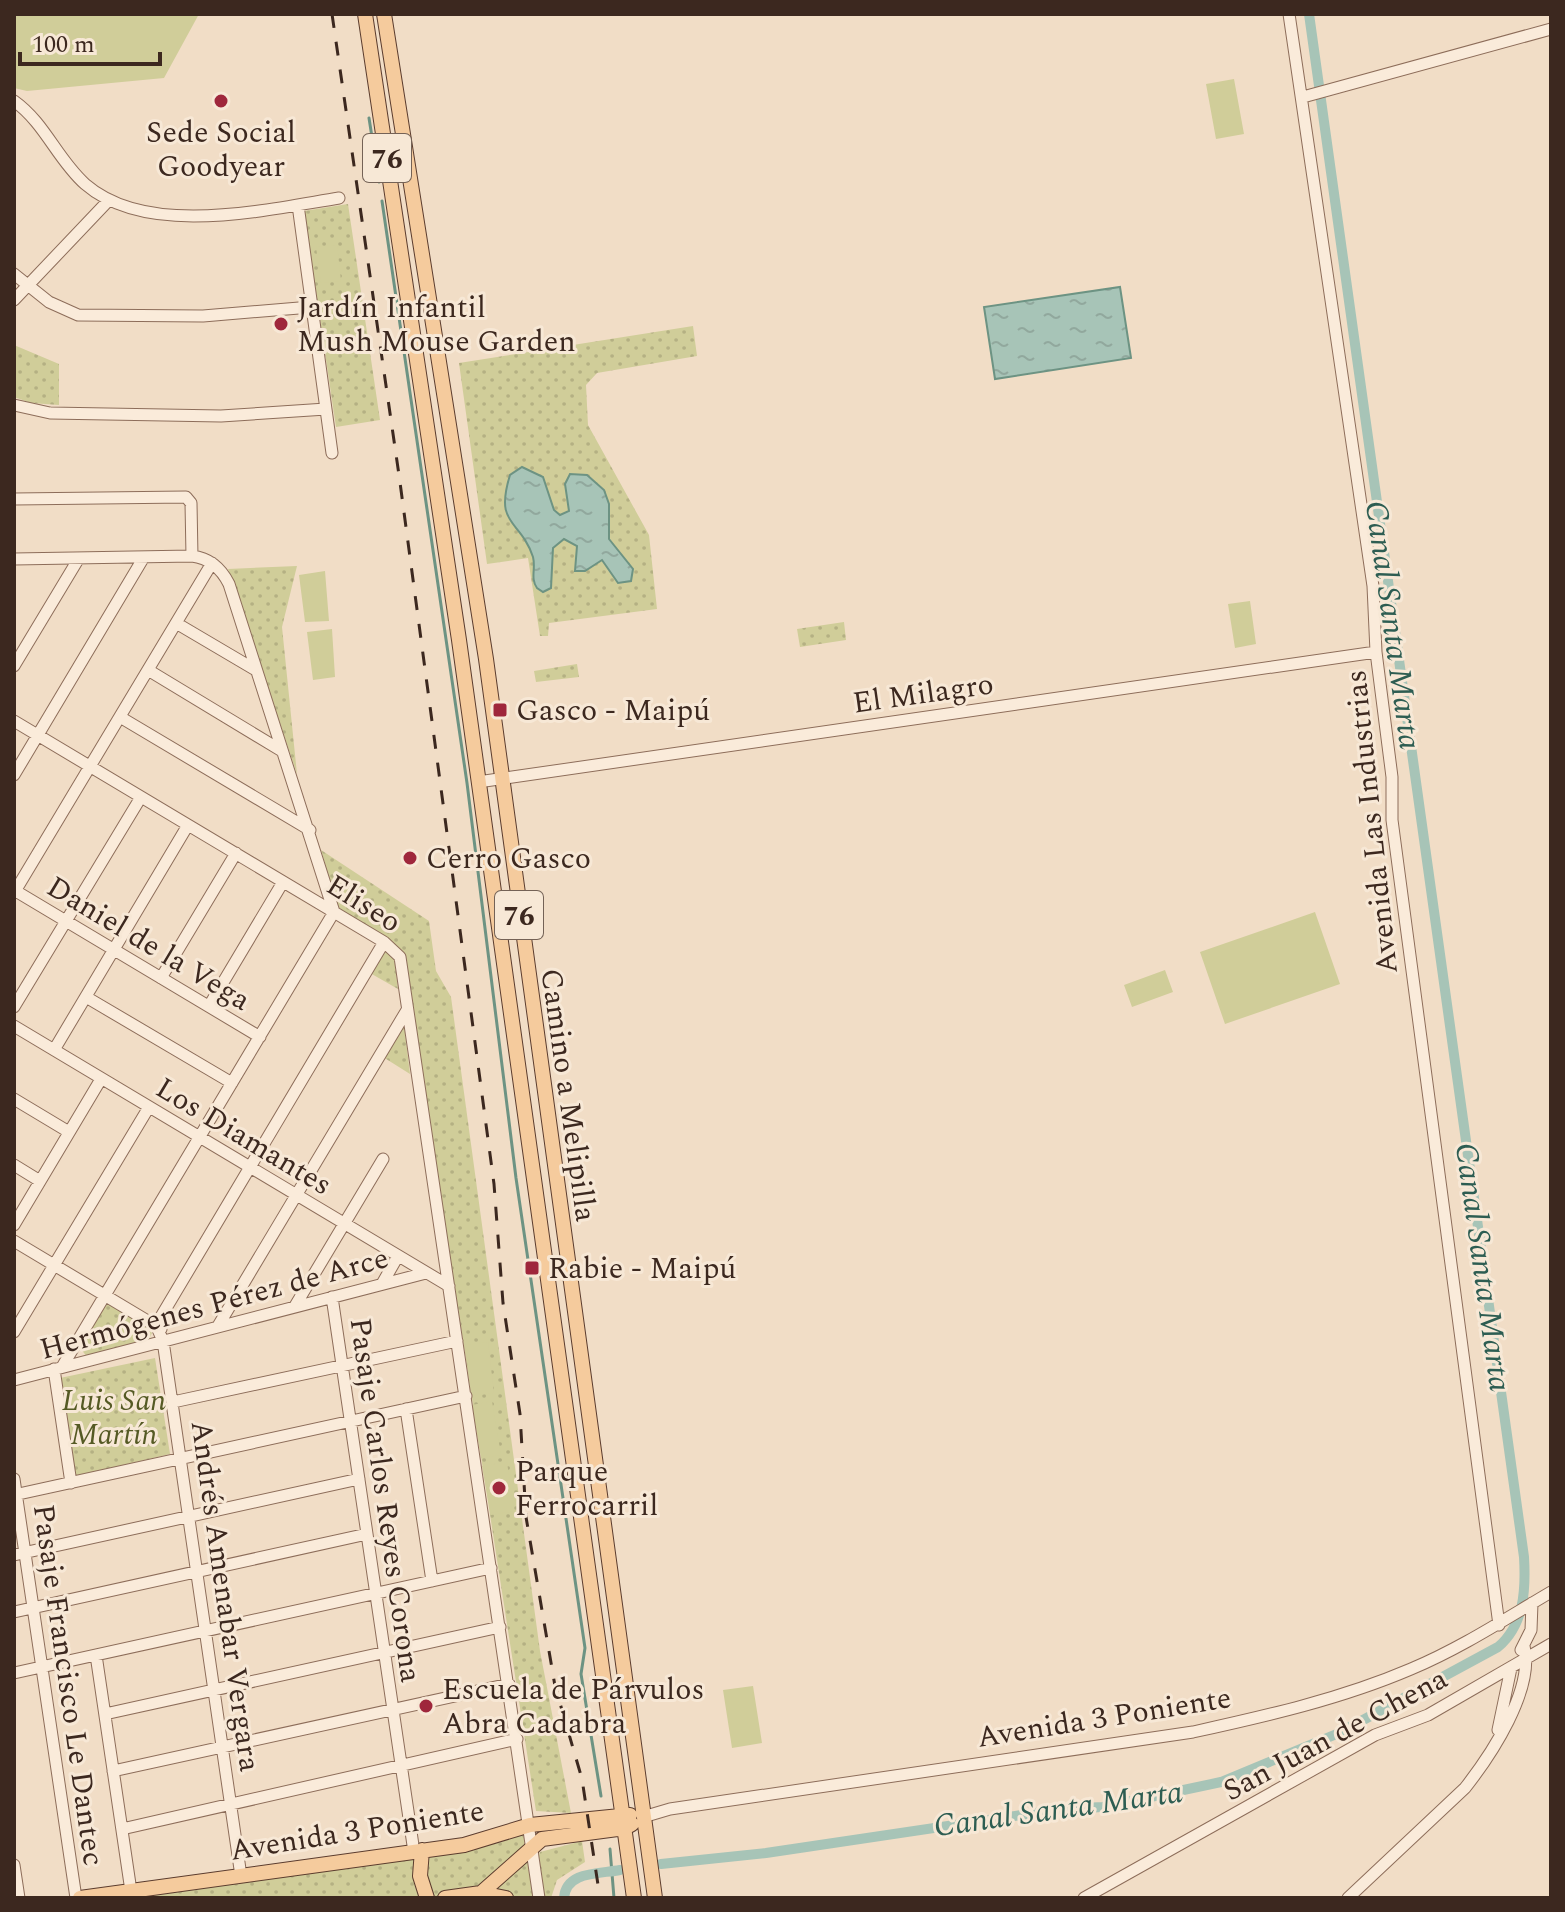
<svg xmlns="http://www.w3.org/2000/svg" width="1565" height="1912" viewBox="0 0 1565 1912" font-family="Spectral,serif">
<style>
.grass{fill:url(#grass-dots)}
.pitch{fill:#d0cd99}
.water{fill:url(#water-ripples);stroke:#6d9383;stroke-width:2}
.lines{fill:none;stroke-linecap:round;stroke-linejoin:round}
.stream{stroke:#6d9383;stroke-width:3}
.canal{stroke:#a7c4b7;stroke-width:10}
.minor-casing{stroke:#8d6d5a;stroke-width:13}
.major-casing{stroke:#5b3c2e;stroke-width:16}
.minor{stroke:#faebda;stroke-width:11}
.major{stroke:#f5cb9d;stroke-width:14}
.rail{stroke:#3c281f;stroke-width:3;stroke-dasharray:14 14;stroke-linecap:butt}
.poi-dot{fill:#9f273c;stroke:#f7e8d6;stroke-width:3}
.labels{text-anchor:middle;stroke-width:6;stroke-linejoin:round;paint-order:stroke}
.shield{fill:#f7e8d6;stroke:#746256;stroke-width:2}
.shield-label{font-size:28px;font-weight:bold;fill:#3c281f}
.poi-label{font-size:30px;fill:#3c281f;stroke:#f7e8d6;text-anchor:start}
.street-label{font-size:30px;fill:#3c281f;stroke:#f7e8d6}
.park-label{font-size:30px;font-style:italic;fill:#555a24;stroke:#f7e8d6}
.water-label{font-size:32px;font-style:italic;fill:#2d5d52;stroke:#f7e8d6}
</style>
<defs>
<pattern id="grass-dots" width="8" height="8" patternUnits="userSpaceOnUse" patternTransform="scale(2)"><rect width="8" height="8" fill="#d0cd99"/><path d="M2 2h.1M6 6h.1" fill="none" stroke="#b4b083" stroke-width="1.8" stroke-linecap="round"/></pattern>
<pattern id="water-ripples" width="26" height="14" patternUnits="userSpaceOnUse" patternTransform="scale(2)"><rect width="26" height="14" fill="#a7c4b7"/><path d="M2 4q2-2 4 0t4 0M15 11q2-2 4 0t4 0" fill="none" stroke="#91a89d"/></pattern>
</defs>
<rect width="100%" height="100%" fill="#f1ddc6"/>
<path class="grass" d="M348 204 380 420 336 427 304 211Z
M693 326 697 356 597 373 586 385 588 425 649 535 657 609 549 623 548 636H540L528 558 487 564 459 363Z
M14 345 59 364V405L31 403 14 397Z
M297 566 282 627 297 774 228 569Z
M844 622 846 640 800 647 797 629Z
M577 664 579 677 536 682 534 671Z
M321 850 429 921 436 971 451 997 540 1651 571 1813 536 1811 403 954 339 912Z
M383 949 394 956 398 989 370 973Z
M404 1024 410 1074 383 1057Z
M107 1303 149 1328 152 1333 147 1343 88 1358 80 1348Z
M155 1358 170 1454 73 1477 60 1378Z
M523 1831 525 1846 478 1889 426 1898H125L463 1850 502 1842Z
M582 1841 585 1862 557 1880 551 1898H543L537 1861 540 1852Z
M529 1858 533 1898H514L495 1890Z"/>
<path class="pitch" d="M14 14H199L164 78 27 91 14 88Z
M1234 79 1244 134 1216 139 1206 84Z
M337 245 341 281 321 283 316 247Z
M325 571 329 621 305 622 299 575Z
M1250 601 1256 644 1235 648 1228 604Z
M332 629 335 677 313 680 307 632Z
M1315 912 1340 984 1225 1024 1200 952Z
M1165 970 1173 992 1132 1007 1124 985Z
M488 1342 494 1393 471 1396 465 1345Z
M89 1398 96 1445 73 1449 65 1402Z
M492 1401 501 1455 481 1458 472 1405Z
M507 1462 514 1511 491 1515 482 1466Z
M753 1686 762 1743 732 1748 723 1690Z"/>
<path class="water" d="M1120 287 1131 358 995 379 984 307Z
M522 467 543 477 554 510 560 515 569 511 565 484 570 474 587 475 604 490 609 504V539L633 569 631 581 618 583 602 560 585 571H575L577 546 564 539 553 548 551 588 543 592 537 588C530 578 536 569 533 557 520 518 494 527 510 475Z"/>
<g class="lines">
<path class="stream" d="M369 118 379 182
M382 201 467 783 516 1178 585 1648 581 1674 601 1796
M610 1849 614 1898"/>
<path class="canal" d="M661 1864 766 1853 1062 1809 1103 1807 1221 1782 1339 1733 1498 1647C1524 1625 1526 1591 1524 1557L1309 14
M564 1898C566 1871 599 1874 620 1870"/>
<defs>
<path id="minor" d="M1289 14 1373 586 1376 652 1392 777V820L1499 1625
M1303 97 1551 29
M14 101C45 123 57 159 85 184 147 238 265 210 339 198
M298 205 332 453
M14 274 49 302 78 315 203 316 311 307
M14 300 109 200
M14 405 50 413 221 416 326 409
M14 499 186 497 191 503 192 556
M14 559 192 556C209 558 221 568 229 584L334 912
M176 623 254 669
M14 666 79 558
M148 670 282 751
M120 717 310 830
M14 721 384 942 400 957 539 1898
M14 775 144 557
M478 782 1376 652
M14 890 260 1037
M14 893 212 563
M161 978 236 853
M86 997 232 1083
M209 1006 283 882
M14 1007 141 797
M14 1026 449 1286
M54 1050 188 825
M14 1099 69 1132
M14 1165 40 1181
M14 1225 101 1079
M14 1241 161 1329
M382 1284 398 1256
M332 1297 414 1852
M295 1306 383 1159
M218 1326 407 1010
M14 1332 149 1107
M62 1367 334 912
M54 1369 71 1483
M14 1380 426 1273
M173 1402 457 1341
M406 1409 432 1581
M14 1479 76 1898
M14 1495 466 1396
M14 1555 359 1479
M14 1612 367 1534
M1521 1650 1531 1630 1532 1603
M96 1655 131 1891
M14 1673 491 1568
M105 1714 500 1627
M1498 1730 1511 1668
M113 1771 509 1684
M643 1817 670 1809 1193 1732C1266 1716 1341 1699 1411 1669 1461 1648 1505 1619 1551 1592
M122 1829 517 1739
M14 1865 19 1898
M241 1876 163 1341 156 1325 384 942
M1084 1898 1375 1735 1428 1715 1551 1644
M1348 1898 1465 1788C1491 1755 1535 1689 1524 1646"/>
<path id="major" d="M365 14 459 640 634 1898
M384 14 486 659 655 1898
M422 1850 420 1876 427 1898
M481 1893 506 1898
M80 1898 464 1845 530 1825 630 1815
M445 1898 481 1893 542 1839 625 1828 632 1824"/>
</defs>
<use href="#minor" class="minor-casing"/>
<use href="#major" class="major-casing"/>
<use href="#minor" class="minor"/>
<use href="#major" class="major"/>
<path class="rail" d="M332 14 399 475 494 1184 503 1303 520 1414 526 1517 555 1686 582 1779 600 1898"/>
</g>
<g class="poi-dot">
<circle cx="221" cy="101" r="8"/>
<circle cx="281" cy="324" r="8"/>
<rect x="492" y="702" width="16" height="16" rx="4"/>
<circle cx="410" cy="858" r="8"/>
<rect x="524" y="1260" width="16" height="16" rx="4"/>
<circle cx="499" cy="1488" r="8"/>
<circle cx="426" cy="1706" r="8"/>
</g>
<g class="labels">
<g class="shield">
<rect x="363" y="134" width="48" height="48" rx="6"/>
<rect x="495" y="891" width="48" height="48" rx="6"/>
</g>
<g class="shield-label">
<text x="387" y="168">76</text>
<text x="519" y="925">76</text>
</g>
<g class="poi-label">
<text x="221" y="142" text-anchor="middle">Sede Social<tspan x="221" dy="34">Goodyear</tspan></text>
<text x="297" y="317">Jardín Infantil<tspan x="297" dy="34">Mush Mouse Garden</tspan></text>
<text x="516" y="720">Gasco - Maipú</text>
<text x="426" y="868">Cerro Gasco</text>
<text x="548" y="1278">Rabie - Maipú</text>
<text x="515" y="1481">Parque<tspan x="515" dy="34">Ferrocarril</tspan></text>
<text x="442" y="1699">Escuela de Párvulos<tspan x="442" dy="34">Abra Cadabra</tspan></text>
</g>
<g class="street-label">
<text transform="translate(923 693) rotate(-8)" y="10">El Milagro</text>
<text transform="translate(1371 822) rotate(-96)" y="10">Avenida Las Industrias</text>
<text transform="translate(364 903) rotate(32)" y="10">Eliseo</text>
<text transform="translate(149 943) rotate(31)" y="10">Daniel de la Vega</text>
<text transform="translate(569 1095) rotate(82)" y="10">Camino a Melipilla</text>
<text transform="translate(244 1136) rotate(31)" y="10">Los Diamantes</text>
<text transform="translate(214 1303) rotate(-15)" y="10">Hermógenes Pérez de Arce</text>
<text transform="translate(386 1500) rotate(82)" y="10">Pasaje Carlos Reyes Corona</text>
<text transform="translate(226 1596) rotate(82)" y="10">Andrés Amenabar Vergara</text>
<text transform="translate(69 1685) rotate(82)" y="10">Pasaje Francisco Le Dantec</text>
<text transform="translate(1104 1717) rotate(-9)" y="10">Avenida 3 Poniente</text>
<text transform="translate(1335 1734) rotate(-28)" y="10">San Juan de Chena</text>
<text transform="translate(357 1830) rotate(-9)" y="10">Avenida 3 Poniente</text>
</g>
<g class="park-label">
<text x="114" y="1410">Luis San<tspan x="114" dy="34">Martín</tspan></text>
</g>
<g class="water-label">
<text transform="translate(1394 625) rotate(82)" y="11">Canal Santa Marta</text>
<text transform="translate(1484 1267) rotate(82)" y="11">Canal Santa Marta</text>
<text transform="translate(1058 1808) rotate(-8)" y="11">Canal Santa Marta</text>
</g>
</g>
<rect width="1565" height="1912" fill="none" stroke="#3c281f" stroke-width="32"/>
<path d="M20 52v12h140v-12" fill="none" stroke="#3c281f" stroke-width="4"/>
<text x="32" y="52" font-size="24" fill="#3c281f" stroke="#f7e8d6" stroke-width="6" paint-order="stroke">100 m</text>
</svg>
